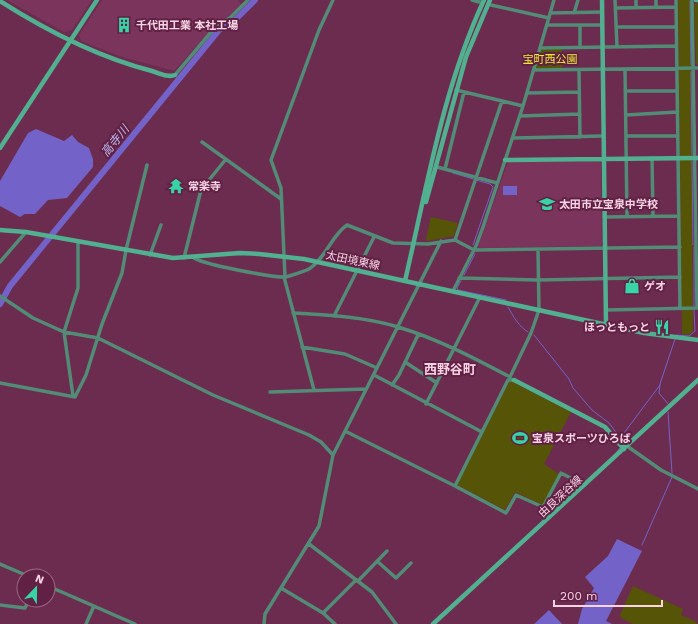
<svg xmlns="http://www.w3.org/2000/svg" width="698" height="624" viewBox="0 0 698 624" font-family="'Work Sans','Noto Sans JP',sans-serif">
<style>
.built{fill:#7b345b}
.green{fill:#565407}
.water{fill:#7362c7}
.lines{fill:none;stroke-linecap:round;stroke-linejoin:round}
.stream{stroke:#7362c7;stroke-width:1}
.river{stroke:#7362c7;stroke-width:6}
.street{stroke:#528b76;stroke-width:3.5}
.secondary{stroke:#51b090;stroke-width:4.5}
.labels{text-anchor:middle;stroke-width:4;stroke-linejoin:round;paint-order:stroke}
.poi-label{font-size:11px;font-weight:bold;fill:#fad3e5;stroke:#602145;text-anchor:start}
.park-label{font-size:11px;fill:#ece836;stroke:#602145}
.street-label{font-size:11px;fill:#fad3e5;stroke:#602145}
.water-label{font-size:12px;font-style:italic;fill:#bbb7eb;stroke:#602145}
.quarter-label{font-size:13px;font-weight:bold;fill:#fad3e5;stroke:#602145}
</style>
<rect width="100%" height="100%" fill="#6c2c4f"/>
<path class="built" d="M7 0H92L72 30 64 32Z
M102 0H237L242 4 230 16 216 24 174 71 119 56 81 41 79 35Z
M508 162H599L601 163 602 244 601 246 480 248 478 246Z"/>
<path class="green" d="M678 0H691L693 331 689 335 682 334Z
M696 3H698V65L696 63 694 5Z
M562 47V70H534L540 48Z
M431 217 458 223 454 236 427 241 426 239Z
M511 381 571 412 544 464 559 474 543 505 515 492 505 510 457 485 509 382Z
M633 586 683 609 681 615 697 622 696 624H633L621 618 620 615Z"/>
<path class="water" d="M36 129 64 141 72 135 78 142 89 148 93 159V167L67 198 48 200 35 214H25L20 217 0 206V181L28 133Z
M503 186H517V195H503Z
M617 539 642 551 606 621 612 624H578L582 609 594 588 585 577 608 556Z
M549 610 562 624H534Z"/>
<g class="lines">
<path class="stream" d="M690 1 691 65
M691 72 692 155
M692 161 693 245
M453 173 473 179
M473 245 493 187 490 184 476 180
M694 247V307
M464 275 475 254
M461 281 457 288 458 290 506 300
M508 307C513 316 519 327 528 332
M534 335 569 379 573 388 592 410 609 423 624 443 623 445
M676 335 689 336 695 331 694 310
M668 404 659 393 660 384 675 339
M668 412 672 473
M621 437 660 385
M616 453 620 448
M642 545 672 477"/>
<path class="river" d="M0 304 10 286 219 30 233 22 255 0"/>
<path class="street" d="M472 0 479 2V0
M615 0 617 47
M656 0V7
M676 0 680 308
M692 0 697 308
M491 5 549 18
M616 8 676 7
M636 8V0
M550 13 602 12
M574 13 578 0
M547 25H602
M616 27H676
M580 47V25
M540 48 676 46
M625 69 627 217
M534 70 698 68
M579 70 580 137
M175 75 217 25 230 18 248 0
M456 90 523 106
M626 91H677
M527 93 579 92
M626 115 677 112
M520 116 580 114
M626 136H678
M513 138 603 136
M202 142 281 199
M652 158 653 216
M437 167 497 183
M445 169 464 92
M604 217 679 216
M455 240 502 101
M150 255 161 225
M193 257C199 264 275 278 286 277 292 275 303 272 309 269 326 258 331 236 347 225L393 243 428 244 455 240 474 250 680 247
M184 258 201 190 226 159
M0 262 26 232
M284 277 314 390
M285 277 281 188 271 160 319 30 333 0
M459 278 538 280 680 277
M453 291 476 246 483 227 523 106 554 0
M0 296 33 318 64 332 98 338 213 395 309 435 321 442 333 455
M606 310 698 308
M293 313C328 315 365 317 398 327 438 339 474 358 510 377V379
M334 316 374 237
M302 347 345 354 377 368
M405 362 437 383
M374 375 482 432
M510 377 531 333 539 310 538 249
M514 380H508L455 486 506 513 516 495 543 507 561 473 584 485
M0 383 75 397 86 375 102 324 122 273 126 250 147 165
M392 385 399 375 418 335
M270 392 366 389
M73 396 64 332 78 288V241
M426 404 480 297
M345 431 455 486
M627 446 661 470 698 489
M309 544 372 592 396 624
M377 561 396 578 411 563
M0 564 28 576
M358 581 387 551
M48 586 135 624
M281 588 323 613 335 624
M0 605 25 608 29 600
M323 613 356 580
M86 624 94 606
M264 624 265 614 319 526 333 455 441 241"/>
<path class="secondary" d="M602 0 606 325
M696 0H698
M0 1C47 31 98 57 152 71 159 73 168 78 175 75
M0 148 97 0
M505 160 698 158
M426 202 466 57 490 0
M0 230 26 232 173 258 240 253 259 254 304 259 644 333 698 340
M405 281C427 186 443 88 484 0
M514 380 605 427 624 449
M433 624 698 380"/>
</g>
<defs>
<symbol id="building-bare" viewBox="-9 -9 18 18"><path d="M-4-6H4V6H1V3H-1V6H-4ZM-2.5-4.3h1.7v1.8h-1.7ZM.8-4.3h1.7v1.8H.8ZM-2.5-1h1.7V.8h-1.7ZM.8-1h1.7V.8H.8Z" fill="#37d4a6" stroke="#602145" stroke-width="2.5" paint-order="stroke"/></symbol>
<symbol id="temple-bare" viewBox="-9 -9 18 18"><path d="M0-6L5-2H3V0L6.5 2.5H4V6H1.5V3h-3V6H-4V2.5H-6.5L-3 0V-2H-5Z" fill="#37d4a6" stroke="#602145" stroke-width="2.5" paint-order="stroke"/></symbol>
<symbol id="school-bare" viewBox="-9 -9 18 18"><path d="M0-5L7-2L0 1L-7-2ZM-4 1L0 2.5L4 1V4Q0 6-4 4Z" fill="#37d4a6" stroke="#602145" stroke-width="2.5" paint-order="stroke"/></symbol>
<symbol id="shop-bare" viewBox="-9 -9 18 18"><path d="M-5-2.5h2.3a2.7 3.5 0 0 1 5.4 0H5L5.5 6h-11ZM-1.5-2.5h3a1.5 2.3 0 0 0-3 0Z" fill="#37d4a6" stroke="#602145" stroke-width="2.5" paint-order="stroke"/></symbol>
<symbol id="restaurant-bare" viewBox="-9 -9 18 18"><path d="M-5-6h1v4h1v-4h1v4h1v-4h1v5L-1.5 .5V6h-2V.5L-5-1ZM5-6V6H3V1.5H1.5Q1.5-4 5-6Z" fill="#37d4a6" stroke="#602145" stroke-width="2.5" paint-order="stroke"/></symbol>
<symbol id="stadium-bare" viewBox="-9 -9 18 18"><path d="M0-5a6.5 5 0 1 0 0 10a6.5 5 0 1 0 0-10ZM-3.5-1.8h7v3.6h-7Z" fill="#37d4a6" stroke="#602145" stroke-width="2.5" paint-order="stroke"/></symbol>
</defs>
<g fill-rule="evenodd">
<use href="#building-bare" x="113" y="14" width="22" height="22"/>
<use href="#temple-bare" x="165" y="175" width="22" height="22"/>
<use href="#school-bare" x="536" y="193" width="22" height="22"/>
<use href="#shop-bare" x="621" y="275" width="22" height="22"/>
<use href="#restaurant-bare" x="651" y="316" width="22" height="22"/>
<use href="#stadium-bare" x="509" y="427" width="22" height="22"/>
</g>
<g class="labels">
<g class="poi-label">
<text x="136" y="29">千代田工業 本社工場</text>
<text x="188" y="190">常楽寺</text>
<text x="559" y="208">太田市立宝泉中学校</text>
<text x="644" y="290">ゲオ</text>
<text x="650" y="331" text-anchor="end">ほっともっと</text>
<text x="532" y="442">宝泉スポーツひろば</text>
</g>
<g class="park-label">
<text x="550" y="63">宝町西公園</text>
</g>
<g class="street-label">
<text transform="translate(353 260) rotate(12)" y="4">太田境東線</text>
<text transform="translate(560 496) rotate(-43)" y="4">由良深谷線</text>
</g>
<g class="water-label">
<text transform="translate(115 141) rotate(-51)" y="4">高寺川</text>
</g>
<g class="quarter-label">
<text x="450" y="374">西野谷町</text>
</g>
</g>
<g transform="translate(36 588) rotate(22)"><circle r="19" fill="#602145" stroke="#9e6885"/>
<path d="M0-3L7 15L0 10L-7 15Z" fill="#37d4a6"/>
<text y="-6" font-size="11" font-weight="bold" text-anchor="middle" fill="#fad3e5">N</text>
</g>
<path d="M554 600v6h108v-6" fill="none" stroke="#fad3e5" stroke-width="2"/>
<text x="560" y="600" font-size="12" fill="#fad3e5" stroke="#602145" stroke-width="3" paint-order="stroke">200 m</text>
</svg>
